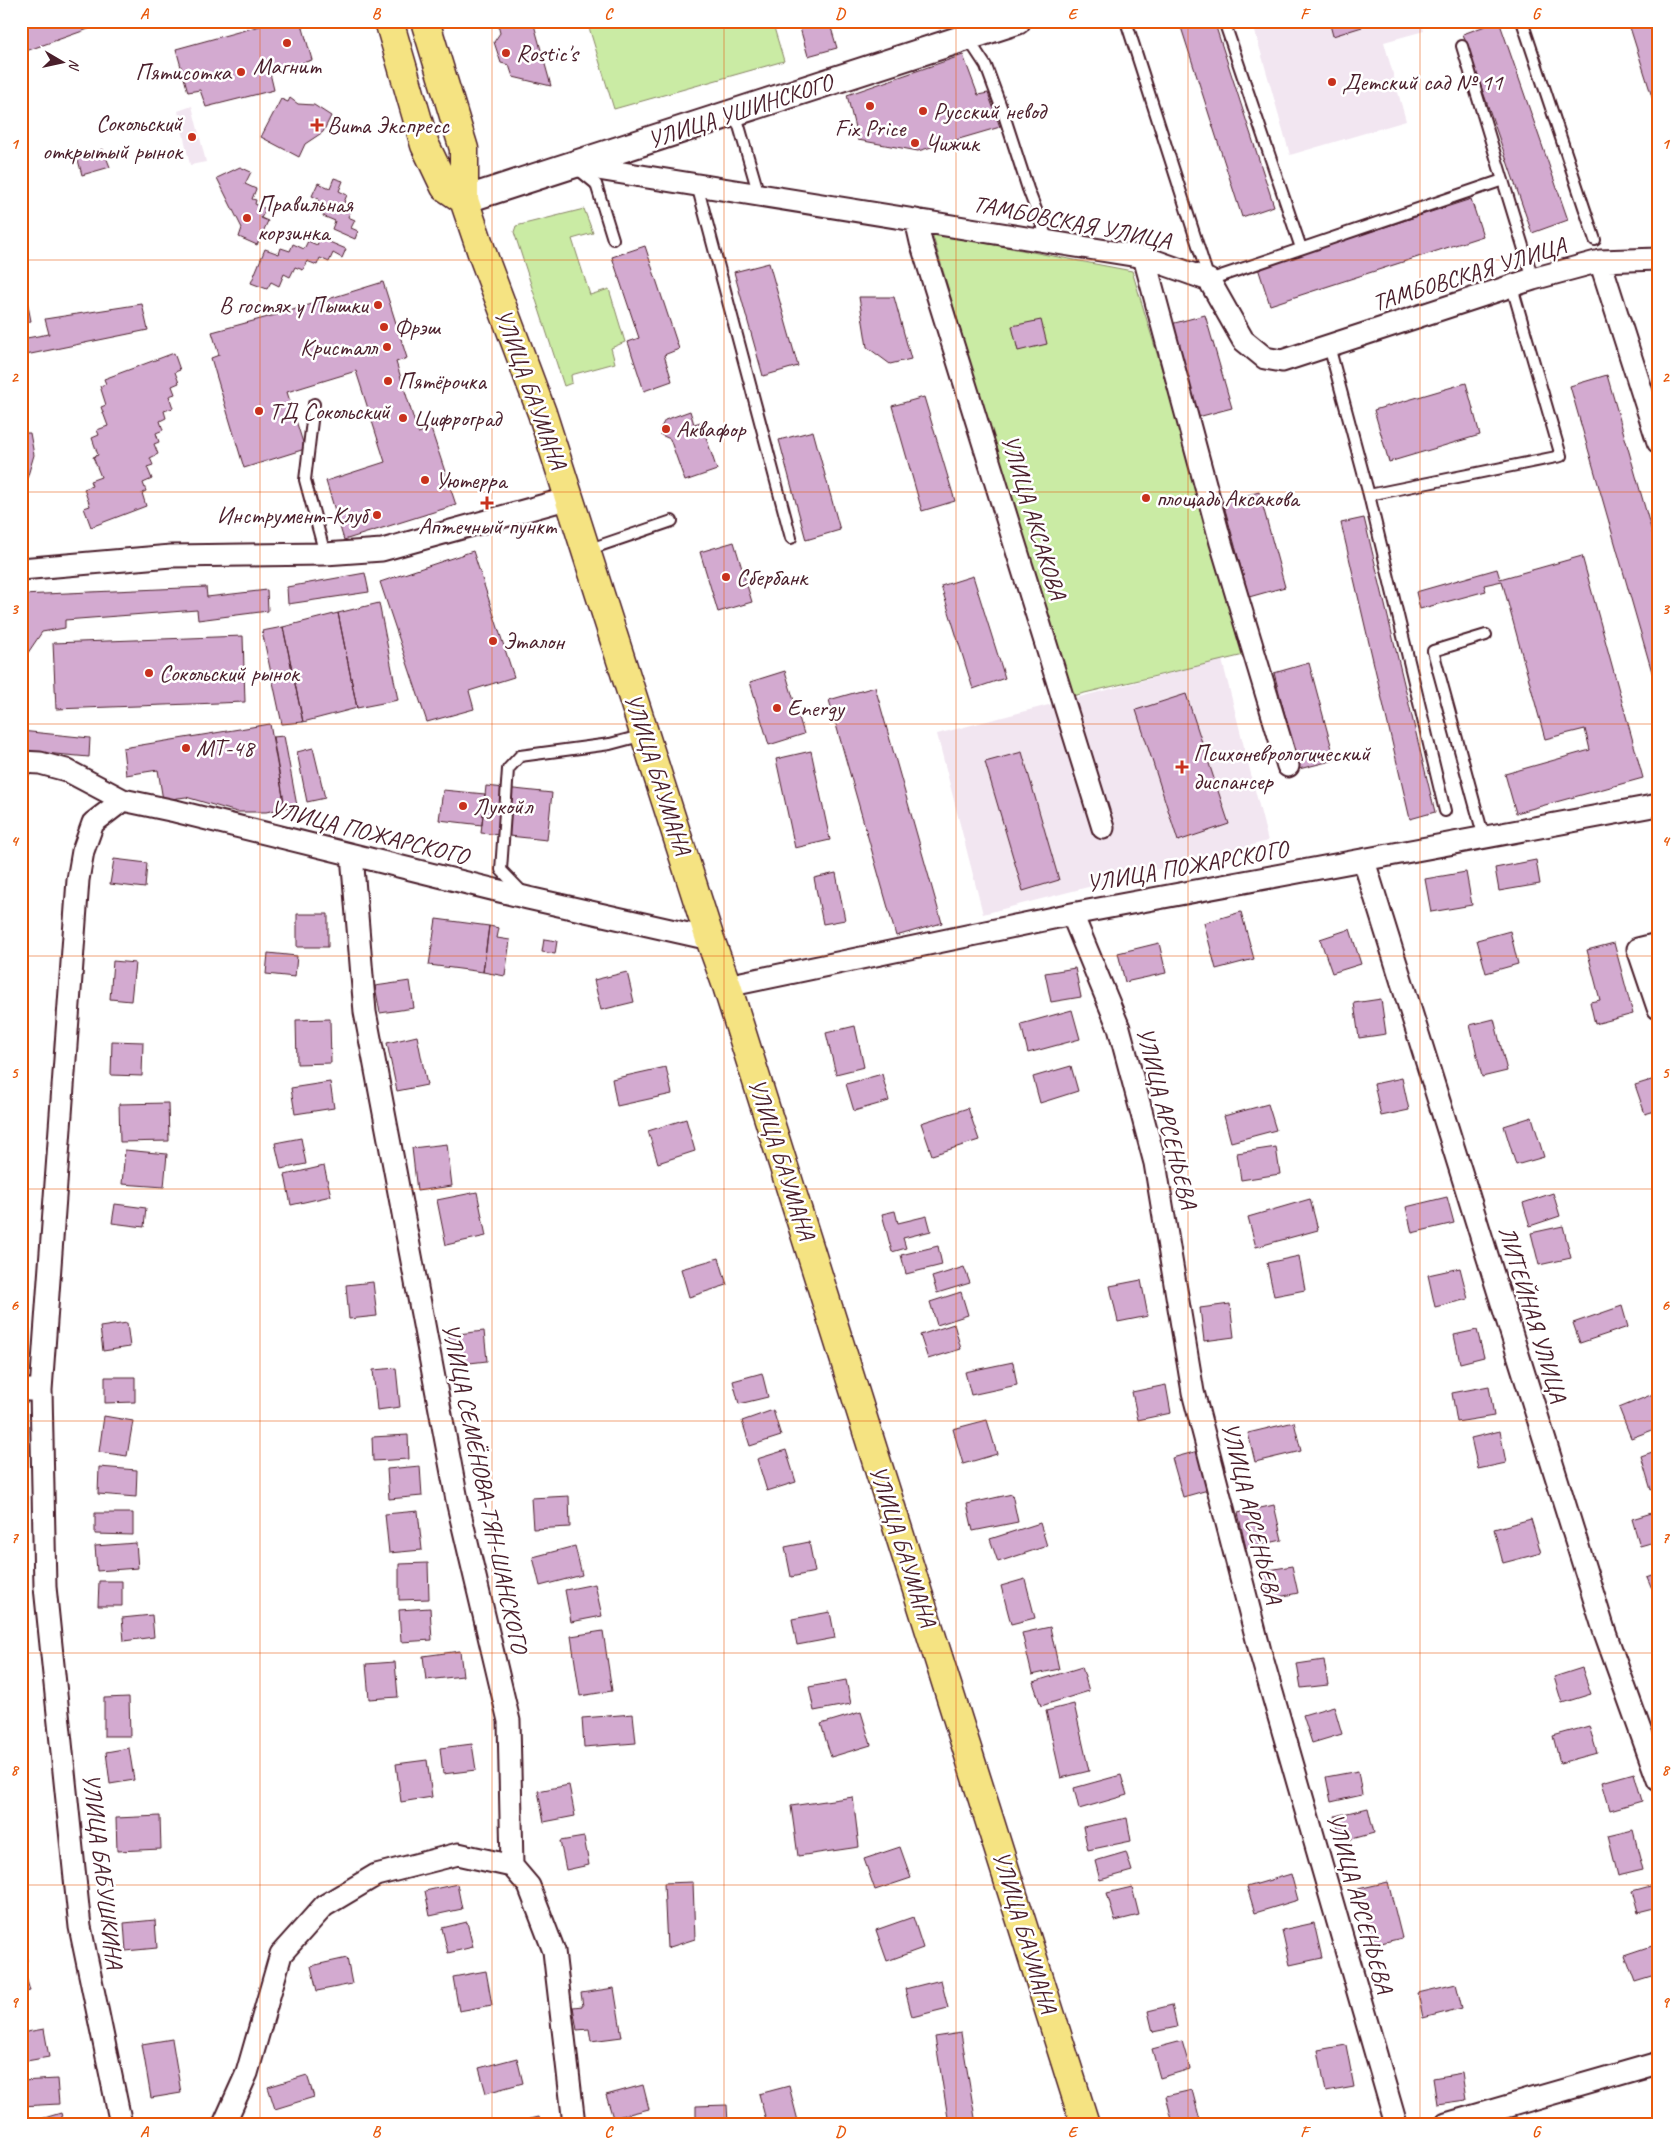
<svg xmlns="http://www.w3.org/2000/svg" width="1679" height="2145" viewBox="0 0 1679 2145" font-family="Caveat,sans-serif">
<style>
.built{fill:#f2e6f1}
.green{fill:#caeba4;stroke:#8a8568}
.building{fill:#d3aad0;stroke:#4a1f2b}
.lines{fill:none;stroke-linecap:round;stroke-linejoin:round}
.service-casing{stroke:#4a1f2b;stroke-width:14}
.minor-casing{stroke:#4a1f2b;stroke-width:25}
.tertiary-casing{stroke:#4a1f2b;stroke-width:30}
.primary-casing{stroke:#4a1f2b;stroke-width:31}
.service{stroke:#fff;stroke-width:10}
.minor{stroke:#fff;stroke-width:21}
.tertiary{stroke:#fff;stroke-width:26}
.primary{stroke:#f5e382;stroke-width:28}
.grid{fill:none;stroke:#e8590c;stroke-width:1;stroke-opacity:0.55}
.poi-dot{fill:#c8321e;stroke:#fff;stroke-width:2}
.labels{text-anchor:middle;stroke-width:5;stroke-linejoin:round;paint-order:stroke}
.poi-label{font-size:24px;fill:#4a1f2b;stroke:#fff;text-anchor:start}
.street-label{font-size:24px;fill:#4a1f2b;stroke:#fff}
.neatline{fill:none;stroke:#e8590c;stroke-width:2}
.grid-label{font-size:16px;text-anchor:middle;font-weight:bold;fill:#e8590c}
</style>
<rect width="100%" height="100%" fill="#fff"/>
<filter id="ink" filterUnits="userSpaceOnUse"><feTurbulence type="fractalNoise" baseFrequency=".02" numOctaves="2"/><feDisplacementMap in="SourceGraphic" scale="10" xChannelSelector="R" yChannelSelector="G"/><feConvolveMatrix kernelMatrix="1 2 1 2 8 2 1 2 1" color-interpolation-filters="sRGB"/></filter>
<g filter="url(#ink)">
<path class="built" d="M1252 21H1421L1424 31 1384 42 1406 121 1290 155Z
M192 106 206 162 190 165 178 111Z
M1222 660 1268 841 983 914 937 734Z"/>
<path class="green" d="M587 21H772L784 61 614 109Z
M584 209 593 233 572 239 590 295 609 289 625 342 611 348 615 363 571 375 572 383 564 386 514 232 516 226Z
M932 233 1132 271 1248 654 1068 697Z"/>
<path class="building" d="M21 21H111L26 51 21 35Z
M278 21H301L312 60 270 73 274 90 206 107 200 90 188 92 176 49Z
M497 21H533L551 86 513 77 509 65 501 63 494 42 500 33Z
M798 21H829L837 48 808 56Z
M1179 21H1214L1274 206 1242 217Z
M1329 21H1360L1362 27 1333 36Z
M1499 21 1568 220 1532 233 1463 34Z
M1628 21H1658V116Z
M963 55 978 95 988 93 1000 127 918 151 858 140 847 95Z
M290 98 298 104 314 105 331 116 323 132 305 144 299 157 261 137 281 99 288 102Z
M103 149 110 167 82 175 77 156Z
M240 167 251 172 245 184 256 189 252 199 256 200 255 204 266 209 261 218 268 221 257 245 239 237 242 228 217 178Z
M334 178 343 181 339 191 347 195 344 202 353 206 348 217 355 220 351 228 358 231 355 239 332 229 335 221 323 216 327 207 317 203 319 199 312 196 318 183 330 188Z
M1471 199 1483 236 1270 305 1258 268Z
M320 238 346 249 342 258 333 253 329 262 320 258 317 265 307 261 303 270 295 267 290 277 284 274 279 286 271 282 267 289 251 283 265 249 279 254 281 248 290 251 293 244 304 249 308 241 317 245Z
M645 246 679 349 664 355 672 381 644 391 628 342 639 338 612 257Z
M769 263 798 366 763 376 734 272Z
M21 270 31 321 21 323Z
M383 282 407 358 396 362 418 433 431 429 456 505 344 540 326 481 385 462 356 371 287 392 305 449 244 468 211 358 219 355 212 332 283 313Z
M859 297H894L911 359 890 364 867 347Z
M142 304 148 330 21 356V339L49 334 45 319Z
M1205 315 1232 408 1198 417 1171 324Z
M1041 320 1047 344 1018 351 1012 326Z
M174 353 180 370 175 372 179 383 172 386 175 394 169 396 173 408 164 411 166 418 160 421 163 430 156 433 159 442 154 444 158 454 150 458 153 465 147 467 152 479 143 483 146 491 142 493 146 506 91 527 84 508 90 506 84 489 92 486 90 481 101 477 93 457 98 455 92 438 99 435 97 430 108 426 101 407 106 405 100 386 106 384 104 379Z
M1607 375 1658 553V693L1570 386Z
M1466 383 1480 435 1389 462 1374 410Z
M924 397 955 501 922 511 892 406Z
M690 411 694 424 701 422 717 470 685 481 670 439 661 435 660 429 665 420Z
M813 431 840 530 806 540 779 440Z
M21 433H30L34 455 21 499Z
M1259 492 1285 587 1249 597 1223 502Z
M1364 518 1435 812 1410 819 1341 523Z
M734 542 752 602 718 612 700 552Z
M473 551 514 677 469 691 474 709 427 722 380 582Z
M1582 556 1643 778 1516 813 1505 774 1590 750 1585 729 1545 739 1502 581 1484 585 1486 591 1420 609 1416 592 1497 569 1500 579Z
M365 573 369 592 288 604 287 587Z
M973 576 1005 678 973 689 941 586Z
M206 587 207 597 267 590 268 611 198 620 197 610 65 620V628L42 632 21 663V595Z
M379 603 398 700 357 708 338 613Z
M338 613 357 708 303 722 283 627Z
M283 627 303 722 282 724 262 631Z
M243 636 245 702 56 709 53 643Z
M1309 663 1335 760 1299 769 1274 673Z
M785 671 804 734 769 745 750 682Z
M875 687 942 923 896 936 829 700Z
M1186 694 1229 824 1178 841 1136 710Z
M270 724 285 808 266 812H237L186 797 163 800 158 770 126 775 123 748Z
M21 731 90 738 89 757 21 751Z
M284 736 297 806 285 808 273 737Z
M313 748 325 798 307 802 297 752Z
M811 751 830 840 795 848 776 759Z
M1022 752 1059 880 1023 891 985 762Z
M486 786 552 793 547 840 481 833Z
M443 790 485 794 482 825 439 820Z
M114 859 147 863 145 888 110 884Z
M1536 860 1540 884 1499 891 1495 868Z
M1466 872 1472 905 1431 912 1425 879Z
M836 873 845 920 823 924 814 878Z
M1241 912 1254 959 1216 969 1204 923Z
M297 914H328V947H297Z
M436 919 489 926 483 972 429 965Z
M489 926 499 928 497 938 510 940 505 976 483 972Z
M1350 929 1361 964 1332 973 1320 939Z
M1510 931 1518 964 1486 973 1477 940Z
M544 939 557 941 555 954 542 952Z
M1159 943 1166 973 1125 982 1118 953Z
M1614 943 1633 1014 1595 1024 1590 1002 1600 1000 1587 950Z
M268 953 297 956 295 977 266 974Z
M113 961 135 963 131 1001 110 999Z
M1075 968 1081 997 1051 1002 1045 973Z
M627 972 634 1002 601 1010 594 980Z
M410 981 414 1008 380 1013 375 986Z
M1381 999 1386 1034 1359 1038 1354 1003Z
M1072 1010 1080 1039 1028 1053 1021 1024Z
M330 1019 331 1063 297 1064 296 1020Z
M1494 1019 1507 1071 1482 1077 1470 1025Z
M855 1026 864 1067 836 1074 826 1033Z
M417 1036 427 1085 397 1091 387 1043Z
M112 1041 143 1042 142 1076 111 1075Z
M1071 1066 1078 1091 1040 1103 1033 1077Z
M666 1067 672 1094 617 1106 612 1079Z
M882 1074 889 1101 854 1111 846 1084Z
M1402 1078 1409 1110 1381 1116 1374 1084Z
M1658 1078V1110L1645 1114 1635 1085Z
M330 1082 334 1108 295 1114 291 1088Z
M168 1103 169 1141 120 1142 119 1104Z
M1268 1104 1276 1130 1231 1142 1224 1116Z
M968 1108 979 1140 932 1155 921 1123Z
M1532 1117 1544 1157 1516 1165 1504 1126Z
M686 1119 695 1151 658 1163 648 1131Z
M301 1138 306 1164 281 1169 275 1143Z
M447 1144 452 1186 417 1191 412 1148Z
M1276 1147 1280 1174 1241 1180 1237 1153Z
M125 1150 167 1154 164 1187 122 1184Z
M324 1166 331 1196 291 1205 285 1175Z
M477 1192 486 1236 446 1245 437 1200Z
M1553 1193 1560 1216 1530 1226 1523 1203Z
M1447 1197 1454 1223 1412 1233 1406 1207Z
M1310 1199 1318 1230 1256 1247 1248 1217Z
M115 1204 146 1208 144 1227 112 1223Z
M895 1211 898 1223 927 1216 931 1231 903 1238 906 1248 892 1252 882 1214Z
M1563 1226 1571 1258 1539 1265 1531 1233Z
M938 1246 942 1265 906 1274 901 1255Z
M1299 1256 1305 1290 1274 1296 1267 1263Z
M719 1258 727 1285 689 1297 681 1269Z
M964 1267 970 1283 937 1293 932 1277Z
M1460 1268 1468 1299 1435 1307 1428 1275Z
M1141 1280 1148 1316 1118 1322 1110 1286Z
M373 1282 377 1316 349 1319 346 1285Z
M961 1292 968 1315 937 1325 930 1302Z
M1230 1304 1234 1337 1204 1341 1200 1308Z
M1622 1306 1628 1327 1580 1343 1573 1323Z
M127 1323 130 1347 103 1351 100 1327Z
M954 1324 961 1349 928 1359 920 1335Z
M1477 1330 1484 1357 1460 1363 1454 1335Z
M484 1331 487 1361 452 1365 449 1335Z
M1013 1362 1017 1385 971 1395 965 1372Z
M396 1368 400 1407 377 1410 373 1370Z
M762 1373 768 1397 739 1404 733 1381Z
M105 1377H135V1402L105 1403Z
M1166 1385 1171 1413 1138 1420 1132 1392Z
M1489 1386 1494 1416 1457 1422 1452 1393Z
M1658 1392V1428L1631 1438 1619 1408Z
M773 1410 781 1436 750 1446 742 1421Z
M104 1416 133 1421 127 1456 99 1452Z
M987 1420 997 1454 963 1464 953 1429Z
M1294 1422 1301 1451 1255 1462 1248 1433Z
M1500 1431 1506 1463 1478 1469 1471 1438Z
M408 1435 409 1459 373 1461 372 1437Z
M786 1450 796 1482 767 1491 757 1459Z
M1658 1450V1487L1651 1490 1641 1456Z
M1198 1451 1208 1490 1183 1497 1172 1458Z
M420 1466 422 1496 389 1499 387 1469Z
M99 1467 137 1470 136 1497 98 1494Z
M1012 1494 1018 1522 973 1531 967 1504Z
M569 1496 570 1527 533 1529 531 1498Z
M1274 1505 1282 1540 1246 1548 1238 1513Z
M418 1511 422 1550 389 1553 385 1514Z
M1658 1511V1541L1640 1546 1632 1519Z
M95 1513H133V1535L95 1534Z
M1531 1519 1541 1553 1503 1563 1494 1529Z
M1040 1523 1047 1546 998 1562 990 1539Z
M809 1542 815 1572 791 1577 785 1547Z
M136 1543 138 1568 97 1571 95 1546Z
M575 1546 582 1575 540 1586 533 1557Z
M428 1563 429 1599 399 1600V1564Z
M1292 1566 1298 1593 1269 1599 1263 1571Z
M1658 1573V1598H1656L1647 1577Z
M1025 1579 1035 1618 1011 1624 1001 1586Z
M99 1581H122V1606H98Z
M595 1584 602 1616 571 1622 565 1590Z
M430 1608 432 1640 401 1642 399 1610Z
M830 1612 835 1638 797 1645 792 1619Z
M152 1615 154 1637 124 1641 122 1618Z
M1050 1627 1059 1669 1032 1675 1022 1633Z
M603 1631 612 1691 580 1696 571 1636Z
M460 1651 463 1676 426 1680 423 1656Z
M1324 1660 1328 1685 1301 1688 1297 1664Z
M395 1662 398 1697 369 1699 366 1664Z
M1082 1667 1089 1691 1041 1706 1033 1682Z
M1582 1668 1591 1694 1562 1703 1554 1677Z
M846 1680 851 1704 814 1711 809 1687Z
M129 1697 130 1736H104V1698Z
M1074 1704 1089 1771 1061 1778 1046 1711Z
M1334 1706 1342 1734 1312 1743 1303 1715Z
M861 1712 871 1745 831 1757 821 1724Z
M633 1714 636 1743 584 1747 582 1718Z
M1589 1726 1597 1753 1560 1763 1553 1736Z
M472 1744 476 1770 443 1774 440 1748Z
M129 1748 134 1780 110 1784 106 1752Z
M427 1760 432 1797 401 1802 396 1764Z
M1358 1771 1362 1795 1331 1802 1326 1777Z
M1634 1773 1642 1801 1610 1810 1602 1782Z
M1121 1775 1127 1795 1079 1809 1074 1788Z
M569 1785 575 1816 544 1822 538 1791Z
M853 1797 859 1847 798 1856 791 1806Z
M1368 1808 1374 1833 1341 1842 1335 1816Z
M160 1816 161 1849 117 1851 116 1818Z
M1127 1818 1131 1841 1088 1850 1083 1827Z
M1633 1830 1643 1870 1618 1876 1608 1836Z
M584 1837 589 1865 566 1870 560 1841Z
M900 1847 911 1878 875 1890 864 1859Z
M1126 1852 1132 1871 1100 1880 1095 1861Z
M1291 1874 1298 1900 1255 1913 1247 1887Z
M693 1882 695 1939 667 1948 664 1883Z
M1388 1882 1402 1938 1373 1945 1358 1889Z
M457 1884 462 1909 430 1916 425 1891Z
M1658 1884V1908L1638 1913 1632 1891Z
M1132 1887 1139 1915 1115 1921 1107 1893Z
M913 1917 923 1948 887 1961 876 1930Z
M155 1920 157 1948 126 1951 124 1923Z
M467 1922 473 1947 448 1953 442 1928Z
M1314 1923 1322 1958 1290 1965 1282 1930Z
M21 1937H23L27 1961H21Z
M1658 1944V1975L1635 1982 1625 1955Z
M347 1958 352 1984 317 1991 311 1966Z
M21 1970H24L30 1991 21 1993Z
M486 1971 492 2005 459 2011 453 1977Z
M941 1980 948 2008 912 2017 905 1989Z
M1456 1984 1462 2008 1423 2018 1418 1993Z
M614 1988 622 2037 591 2041 589 2029 577 2030 573 2007 583 2006 581 1993Z
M1172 2005 1177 2027 1153 2032 1148 2011Z
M44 2029 49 2057 21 2062V2033Z
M961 2033 976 2124H949L935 2037Z
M172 2039 181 2093 151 2098 142 2044Z
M1182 2041 1190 2069 1160 2078 1152 2049Z
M1346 2045 1354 2087 1326 2092 1318 2050Z
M517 2058 523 2083 486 2093 479 2068Z
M1462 2073 1466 2100 1437 2104 1433 2078Z
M307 2075 314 2097 275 2109 268 2087Z
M57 2079 59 2104 21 2106V2081Z
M643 2085 649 2109 613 2118 606 2095Z
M789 2086 798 2121 788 2124H767L759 2094Z
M1192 2090 1201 2124H1173L1166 2096Z
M727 2105 728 2124H696V2106Z
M61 2113 64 2124H24Z
M539 2117 541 2124H509Z"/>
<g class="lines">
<defs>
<path id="service" d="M960 21 967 37 986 66 1004 115 1028 189 1048 241
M1126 21 1209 280 1503 180
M1224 21 1301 248
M1522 21 1595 240
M1462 46 1533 279
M735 112 759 195
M579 170 596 184 613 239
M697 185 791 538
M1329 346 1369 495 1445 811
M314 404 305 480 325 554
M1369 495 1561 456 1512 287
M587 550 672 521
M1484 838 1433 651 1486 635
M524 894 501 870 508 769 520 756 610 744 644 735"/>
<path id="minor" d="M573 165 1144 257 1209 280 1243 340 1265 358 1282 361 1533 279 1600 261 1658 259
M916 220 921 242 1103 828
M1144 257 1221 543 1288 766
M1600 261 1658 442
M21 569 171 556 325 554 382 550 570 498
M21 762 40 763 66 770 123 800 175 811 528 898 710 939
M352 855 365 1012 458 1505 509 1721 512 1866 529 1886 554 1951 574 2124
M1364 861 1604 1630 1658 1780
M1072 914 1119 1028 1155 1163 1193 1392 1260 1651 1396 2124
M1658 944 1638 949 1658 1008
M727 986 1072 914 1658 805
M21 1390H41
M121 2124 80 1927 45 1587 41 1390 78 880 83 851 93 823 123 800
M224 2124 247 2073 281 1954 324 1906 376 1875 458 1854 512 1866
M1446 2124 1658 2063"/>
<path id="tertiary" d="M464 200 1017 21"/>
<path id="primary" d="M389 21 425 145 445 187 464 200
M425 21 464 149V200L482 253 542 413 710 939 727 986 1085 2124"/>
</defs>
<use href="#service" class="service-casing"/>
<use href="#minor" class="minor-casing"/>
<use href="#tertiary" class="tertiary-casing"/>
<use href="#primary" class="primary-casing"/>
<use href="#service" class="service"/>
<use href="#minor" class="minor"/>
<use href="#tertiary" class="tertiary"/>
<use href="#primary" class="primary"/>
</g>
</g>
<path class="grid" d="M260 21V2124M492 21V2124M724 21V2124M956 21V2124M1188 21V2124M1420 21V2124M21 260H1658M21 492H1658M21 724H1658M21 956H1658M21 1189H1658M21 1421H1658M21 1653H1658M21 1885H1658"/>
<g class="poi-dot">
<circle cx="287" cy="43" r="5"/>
<circle cx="506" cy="53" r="5"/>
<circle cx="241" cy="72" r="5"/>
<circle cx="1332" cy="82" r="5"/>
<circle cx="870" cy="106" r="5"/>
<circle cx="923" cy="111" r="5"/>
<path d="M314.5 117.5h5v5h5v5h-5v5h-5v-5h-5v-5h5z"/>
<circle cx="192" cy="137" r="5"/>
<circle cx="915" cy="143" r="5"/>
<circle cx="247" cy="218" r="5"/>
<circle cx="378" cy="305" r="5"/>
<circle cx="384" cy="327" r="5"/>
<circle cx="387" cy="347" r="5"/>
<circle cx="388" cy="381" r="5"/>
<circle cx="259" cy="411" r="5"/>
<circle cx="403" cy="418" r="5"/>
<circle cx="666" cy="429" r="5"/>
<circle cx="425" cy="480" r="5"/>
<circle cx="1146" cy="498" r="5"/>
<path d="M484.5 495.5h5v5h5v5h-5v5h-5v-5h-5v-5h5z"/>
<circle cx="377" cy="515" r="5"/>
<circle cx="726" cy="577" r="5"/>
<circle cx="493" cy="641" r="5"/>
<circle cx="149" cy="673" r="5"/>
<circle cx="777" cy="708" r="5"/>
<circle cx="186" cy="748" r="5"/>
<path d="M1179.5 759.5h5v5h5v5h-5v5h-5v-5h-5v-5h5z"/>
<circle cx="463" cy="806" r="5"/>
</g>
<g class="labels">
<g class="poi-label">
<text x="516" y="61">Rostic's</text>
<text x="287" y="74" text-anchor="middle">Магнит</text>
<text x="231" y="80" text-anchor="end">Пятисотка</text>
<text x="1342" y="90">Детский сад № 11</text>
<text x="933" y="119">Русский невод</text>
<text x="182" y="131" text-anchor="end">Сокольский<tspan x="182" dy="28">открытый рынок</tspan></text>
<text x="327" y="133">Вита Экспресс</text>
<text x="870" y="136" text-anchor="middle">Fix Price</text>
<text x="925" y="151">Чижик</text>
<text x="257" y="212">Правильная<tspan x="257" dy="28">корзинка</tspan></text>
<text x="368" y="313" text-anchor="end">В гостях у Пышки</text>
<text x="394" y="335">Фрэш</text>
<text x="377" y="355" text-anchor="end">Кристалл</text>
<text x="398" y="389">Пятёрочка</text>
<text x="269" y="419">ТД Сокольский</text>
<text x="413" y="426">Цифроград</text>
<text x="676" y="437">Аквафор</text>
<text x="435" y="488">Уютерра</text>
<text x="1156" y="506">площадь Аксакова</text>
<text x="367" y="523" text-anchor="end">Инструмент-Клуб</text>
<text x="487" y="534" text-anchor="middle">Аптечный пункт</text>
<text x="736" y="585">Сбербанк</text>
<text x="503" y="649">Эталон</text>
<text x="159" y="681">Сокольский рынок</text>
<text x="787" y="716">Energy</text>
<text x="196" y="756">МТ-48</text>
<text x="1193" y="761">Психоневрологический<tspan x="1193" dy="28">диспансер</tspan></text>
<text x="473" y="814">Лукойл</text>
</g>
<g class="street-label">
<text transform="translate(740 111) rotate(-18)" y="8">УЛИЦА УШИНСКОГО</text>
<text transform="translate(1072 222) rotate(11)" y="8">ТАМБОВСКАЯ УЛИЦА</text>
<text transform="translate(1469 274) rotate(-17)" y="8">ТАМБОВСКАЯ УЛИЦА</text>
<text transform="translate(531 389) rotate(70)" y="8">УЛИЦА БАУМАНА</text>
<text transform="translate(1034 517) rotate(73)" y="8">УЛИЦА АКСАКОВА</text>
<text transform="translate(658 774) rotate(72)" y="8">УЛИЦА БАУМАНА</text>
<text transform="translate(369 832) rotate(14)" y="8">УЛИЦА ПОЖАРСКОГО</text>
<text transform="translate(1187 866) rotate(-10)" y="8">УЛИЦА ПОЖАРСКОГО</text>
<text transform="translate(1167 1118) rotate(76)" y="8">УЛИЦА АРСЕНЬЕВА</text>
<text transform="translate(782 1159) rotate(72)" y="8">УЛИЦА БАУМАНА</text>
<text transform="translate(1533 1314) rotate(73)" y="8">ЛИТЕЙНАЯ УЛИЦА</text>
<text transform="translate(485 1488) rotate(78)" y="8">УЛИЦА СЕМЁНОВА-ТЯН-ШАНСКОГО</text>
<text transform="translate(1252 1513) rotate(76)" y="8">УЛИЦА АРСЕНЬЕВА</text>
<text transform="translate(903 1546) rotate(72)" y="8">УЛИЦА БАУМАНА</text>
<text transform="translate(103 1871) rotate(83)" y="8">УЛИЦА БАБУШКИНА</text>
<text transform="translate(1360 1903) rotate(74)" y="8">УЛИЦА АРСЕНЬЕВА</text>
<text transform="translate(1025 1932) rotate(73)" y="8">УЛИЦА БАУМАНА</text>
</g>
</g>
<rect width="1679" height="2145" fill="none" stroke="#fff" stroke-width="55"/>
<g transform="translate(62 62) rotate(99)" stroke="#ffffff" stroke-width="4" paint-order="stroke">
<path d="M0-4L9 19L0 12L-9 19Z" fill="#4a1f2b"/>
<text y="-8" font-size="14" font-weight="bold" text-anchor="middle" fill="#4a1f2b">N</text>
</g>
<rect x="28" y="28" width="1624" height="2090" class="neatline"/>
<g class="grid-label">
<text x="144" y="19">A</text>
<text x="376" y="19">B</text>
<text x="608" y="19">C</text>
<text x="840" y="19">D</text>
<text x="1072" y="19">E</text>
<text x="1304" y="19">F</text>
<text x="1536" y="19">G</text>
<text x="14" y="149">1</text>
<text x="1665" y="149">1</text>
<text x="14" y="382">2</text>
<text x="1665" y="382">2</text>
<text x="14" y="614">3</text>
<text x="1665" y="614">3</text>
<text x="14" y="846">4</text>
<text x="1665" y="846">4</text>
<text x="14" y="1078">5</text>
<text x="1665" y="1078">5</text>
<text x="14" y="1310">6</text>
<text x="1665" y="1310">6</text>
<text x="14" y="1543">7</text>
<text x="1665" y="1543">7</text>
<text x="14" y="1775">8</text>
<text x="1665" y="1775">8</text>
<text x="14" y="2007">9</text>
<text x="1665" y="2007">9</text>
<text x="144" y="2137">A</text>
<text x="376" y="2137">B</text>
<text x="608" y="2137">C</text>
<text x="840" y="2137">D</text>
<text x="1072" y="2137">E</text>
<text x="1304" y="2137">F</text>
<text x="1536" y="2137">G</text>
</g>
</svg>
